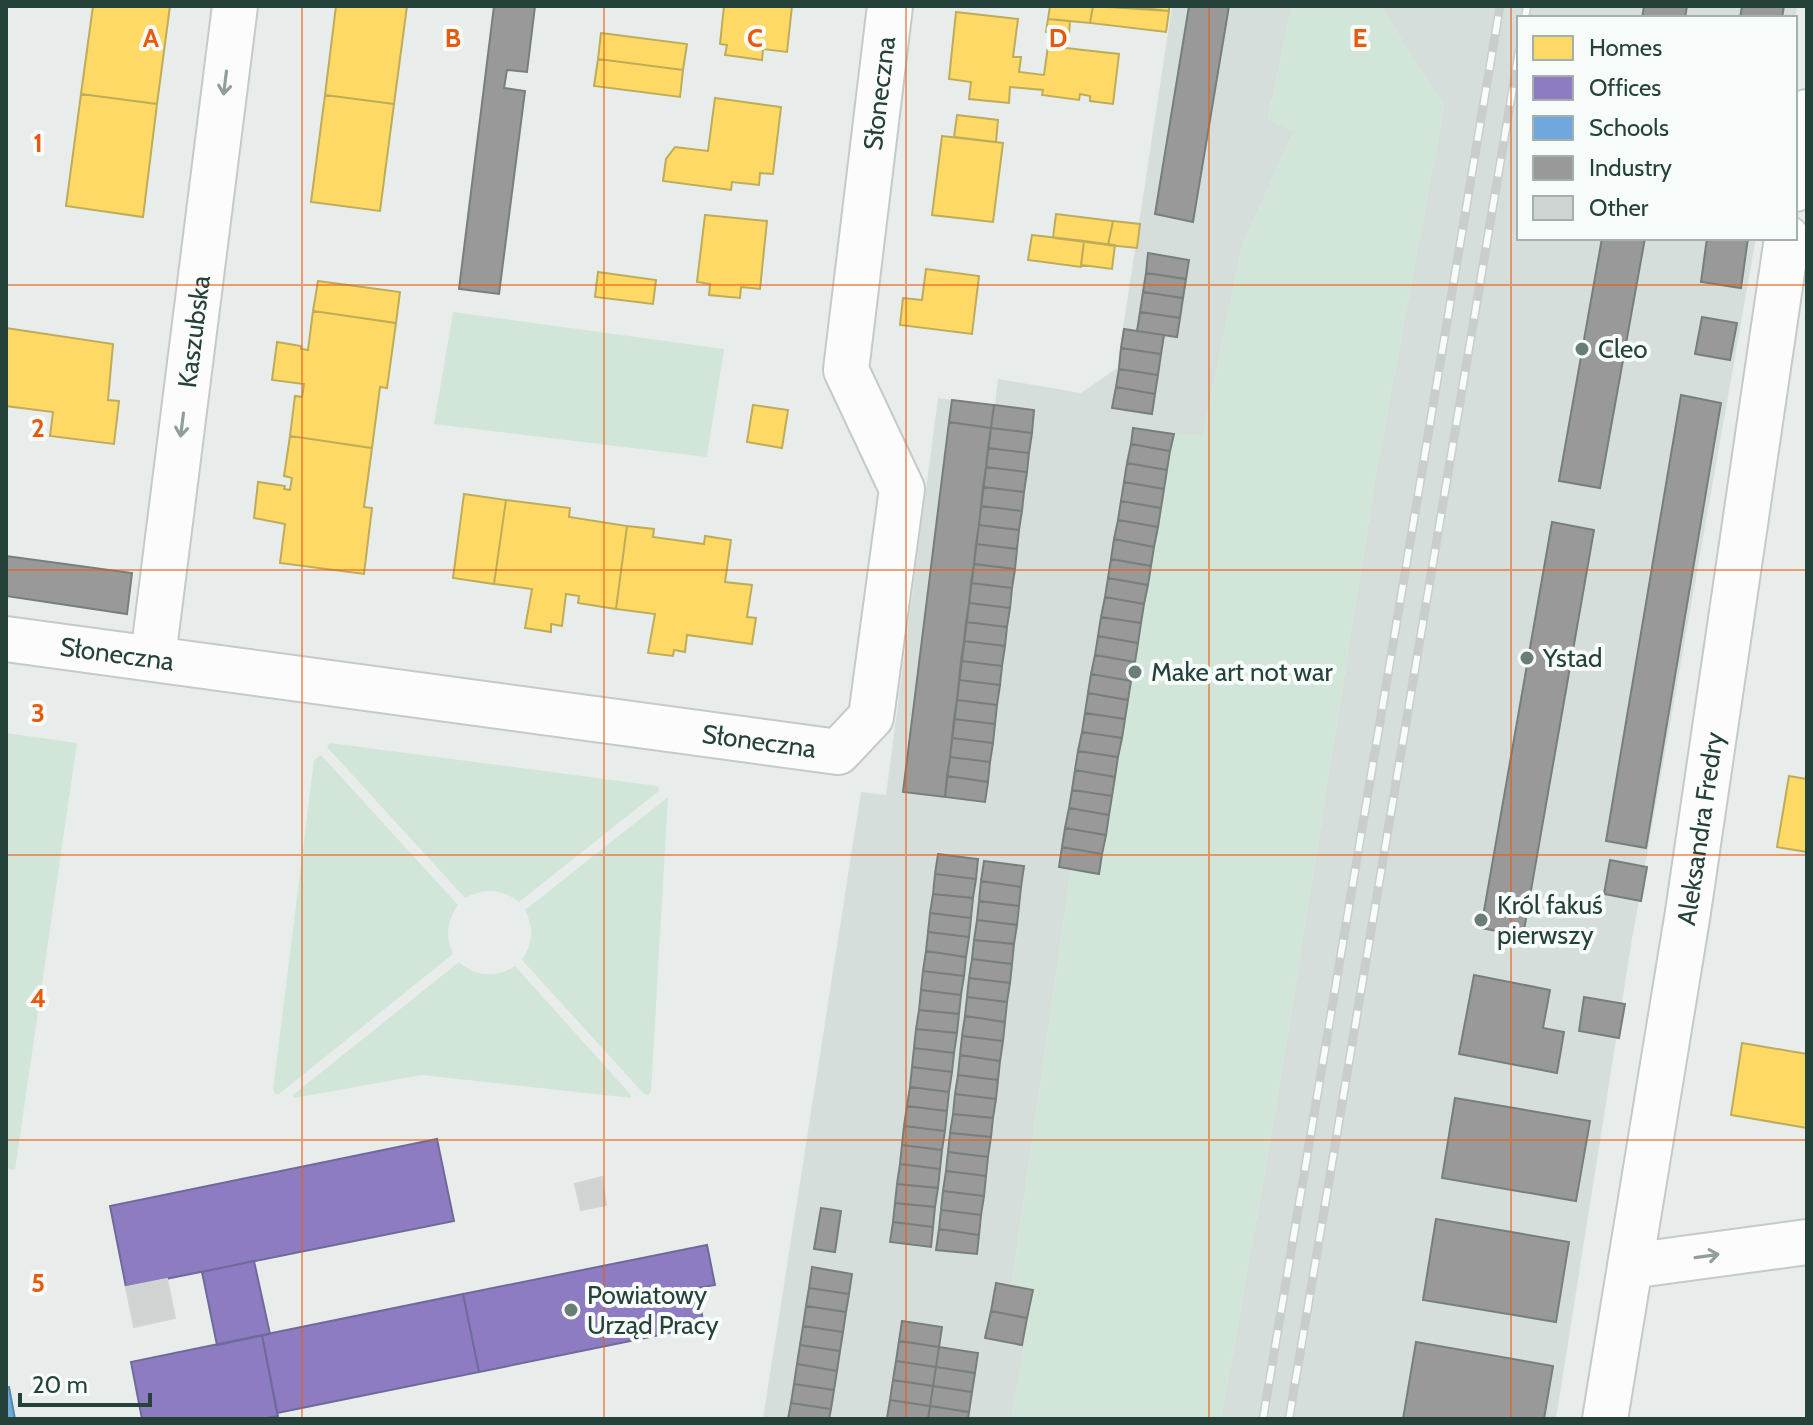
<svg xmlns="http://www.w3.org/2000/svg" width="1813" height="1425" viewBox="0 0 1813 1425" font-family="Cabin,sans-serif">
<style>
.built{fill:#d6dedb}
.green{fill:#d1e6d8}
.homes{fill:#ffd966;stroke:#bdac59;stroke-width:2}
.offices{fill:#8e7cc3;stroke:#6e6b9a;stroke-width:2}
.schools{fill:#6fa8dc;stroke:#5889ab;stroke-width:2}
.industry{fill:#999;stroke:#767f7c;stroke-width:2}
.building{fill:#cfd4d2;stroke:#d1d6d4;stroke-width:2}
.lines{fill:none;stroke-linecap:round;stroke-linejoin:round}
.minor-casing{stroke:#c5cac8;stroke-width:48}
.minor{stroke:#fcfcfc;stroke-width:44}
.rail-casing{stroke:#c9cdcc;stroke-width:9}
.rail{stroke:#f7fbf9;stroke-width:6;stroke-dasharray:18;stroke-linecap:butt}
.oneway{stroke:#909f9b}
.grid{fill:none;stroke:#e8590c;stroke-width:2;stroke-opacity:0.55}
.poi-dot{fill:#697e78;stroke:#f7fbf9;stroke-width:3}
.labels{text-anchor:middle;stroke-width:8;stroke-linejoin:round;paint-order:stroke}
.street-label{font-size:26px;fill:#24423a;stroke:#f7fbf9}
.poi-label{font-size:26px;fill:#24423a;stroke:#f7fbf9;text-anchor:start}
.grid-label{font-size:26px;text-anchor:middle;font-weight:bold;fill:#e8590c;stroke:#f7fbf9;stroke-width:8;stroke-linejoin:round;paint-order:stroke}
</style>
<rect width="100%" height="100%" fill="#e8edeb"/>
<path class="built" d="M1172 6H1292L1268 119 1294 131 1242 246 1203 436 1174 435 1099 874 1071 870 1012 1283 1034 1288 1012 1419H763L861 792 886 795 938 398 995 405 998 379 1081 393 1117 368Z
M1380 6H1797L1795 18H1519V238H1756L1631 945 1556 1419H1221L1276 1108 1377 468 1444 106Z"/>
<path class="green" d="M1292 6H1380L1444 106 1377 468 1276 1108 1221 1419H1012L1033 1290 1012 1284 1071 869 1099 873 1174 434 1203 436 1242 246 1294 131 1268 120Z
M453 312 724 349 707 457 434 424Z
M6 733 77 743 15 1170 6 1169Z
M330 743 658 786 659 791 519 902C501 888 484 888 465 898L327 747Z
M321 755 458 905C447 921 445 936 453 954L279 1094H275L273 1090 314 760Z
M668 797 651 1092 648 1095 644 1094 522 960C533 943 534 928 525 910Z
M459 962C475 977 497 978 515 966L631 1095V1098L422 1075 294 1098 293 1095Z"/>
<path class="homes" d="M93 6H170L157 104 81 94Z
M336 6H407L394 104 325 95Z
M724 6H792L787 52 763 49 762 60 725 55 727 45 720 44Z
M1050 6H1093L1090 23 1048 19Z
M1093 6 1169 11 1166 32 1090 23Z
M1124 6H1169V11Z
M956 12 1018 19 1013 57H1021L1019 72 1044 75 1048 46 1119 54 1113 104 1090 101V96L1080 94 1079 100 1042 95 1043 90 1010 87 1009 103 969 99 971 82 949 79Z
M1048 19 1070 21 1069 35 1046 32Z
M601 33 687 44 683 70 598 59Z
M598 59 683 70 680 97 594 86Z
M81 94 157 104 143 217 66 206Z
M325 95 394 104 380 211 311 202Z
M715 98 781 107 773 174 760 173 759 185 732 182 731 190 663 181 666 159 675 147 708 151Z
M957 115 998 120 996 142 954 137Z
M942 136 1003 143 993 222 932 215Z
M1056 214 1113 221 1108 245 1053 238Z
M705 215 767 221 760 289 741 287 740 298 709 295 710 284 697 282Z
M1113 221 1140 224 1137 248 1108 245Z
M1032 235 1084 241 1081 267 1028 260Z
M1084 241 1115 245 1112 269 1081 265Z
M926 269 979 276 972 334 900 325 903 298 922 300Z
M598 272 656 280 653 304 595 297Z
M318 281 400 292 396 323 313 311Z
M313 311 396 323 387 388 380 387 372 448 290 436 295 396 302 397 304 384 272 380 277 342 301 346V349L308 350Z
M6 328 113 344 108 400 119 401 114 444 50 436 53 412 6 406Z
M753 405 788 410 782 448 747 442Z
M290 436 372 448 364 507 372 508 364 574 280 563 285 524 254 518 258 482 285 486 284 489 290 490 292 478 284 476Z
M464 494 506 500 494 584 453 578Z
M506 500 570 508 569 517 627 526 616 609 578 603 579 596 566 594 562 626 551 624V632L525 628 532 589 494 584Z
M627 526 654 529 653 537 704 544 705 536 731 540 725 582 752 585 747 617 756 618 752 644 687 635 685 652 674 650 673 656 648 653 655 614 616 609Z
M1789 776 1807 779V852L1777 847Z
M1742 1043 1807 1054V1128L1731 1115Z"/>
<path class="offices" d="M437 1139 454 1221 126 1287 110 1206Z
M707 1245 715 1285 697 1288 704 1326 479 1372 463 1294Z
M254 1261 270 1334 217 1345 202 1272Z
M463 1294 479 1372 277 1413 262 1335Z
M262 1335 278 1416 261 1419H142L131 1362Z"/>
<path class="schools" d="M9 1387 15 1419H6V1388Z"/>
<path class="industry" d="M494 6H535L527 72 507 70 504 88 525 91 499 294 459 289Z
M1189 6H1229L1193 222 1155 214Z
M1644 6H1687L1685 18H1642Z
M1742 6H1784L1782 18H1740Z
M1602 238H1645L1600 488 1559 481Z
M1707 238H1748L1741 288 1701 282Z
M1148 253 1189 260 1186 279 1146 273Z
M1146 273 1186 279 1183 298 1143 292Z
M1143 292 1183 298 1180 318 1140 312Z
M1140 312 1180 318 1177 337 1137 331Z
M1702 317 1737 323 1730 360 1695 354Z
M1124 329 1164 335 1161 354 1121 348Z
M1121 348 1161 354 1158 375 1119 369Z
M1119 369 1158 375 1155 394 1116 387Z
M1116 387 1155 394 1152 414 1112 408Z
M1681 395 1721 403 1646 848 1606 841Z
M952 400 994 405 991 428 949 422Z
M994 405 1034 410 1032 433 991 428Z
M949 422 991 428 945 797 903 792Z
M991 428 1032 433 1029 453 988 448Z
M1133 428 1174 434 1170 451 1131 444Z
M1131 444 1170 451 1167 470 1127 463Z
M988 448 1029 453 1027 472 986 467Z
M1127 463 1167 470 1164 489 1124 482Z
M986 467 1027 472 1024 492 983 487Z
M1124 482 1164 489 1161 508 1121 501Z
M983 487 1024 492 1022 511 981 506Z
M1121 501 1161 508 1158 527 1118 520Z
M981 506 1022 511 1019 530 979 525Z
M1118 520 1158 527 1154 547 1114 539Z
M1552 522 1594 530 1523 936 1481 928Z
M979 525 1019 530 1017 549 976 544Z
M1114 539 1154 547 1151 566 1111 559Z
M976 544 1017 549 1015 569 974 564Z
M6 556 132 573 127 614 6 596Z
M1111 559 1151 566 1148 585 1108 578Z
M974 564 1015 569 1012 588 971 583Z
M1108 578 1148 585 1144 604 1105 597Z
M971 583 1012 588 1010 608 969 603Z
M1105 597 1144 604 1141 623 1101 617Z
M969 603 1010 608 1007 627 966 622Z
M1101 617 1141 623 1138 643 1098 636Z
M966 622 1007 627 1005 646 964 641Z
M1098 636 1138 643 1135 662 1095 655Z
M964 641 1005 646 1002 666 961 661Z
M1095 655 1135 662 1131 681 1091 674Z
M961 661 1002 666 1000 685 959 680Z
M1091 674 1131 681 1128 700 1088 693Z
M959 680 1000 685 997 705 957 700Z
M1088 693 1128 700 1125 719 1085 713Z
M957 700 997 705 995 724 954 719Z
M1085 713 1125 719 1122 738 1082 732Z
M954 719 995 724 993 743 952 738Z
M1082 732 1122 738 1118 757 1078 751Z
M952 738 993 743 990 762 950 757Z
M1078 751 1118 757 1115 777 1075 770Z
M950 757 990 762 988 782 947 776Z
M1075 770 1115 777 1112 796 1072 790Z
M947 776 988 782 985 802 945 797Z
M1072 790 1112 796 1109 815 1069 808Z
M1069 808 1109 815 1106 835 1065 828Z
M1065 828 1106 835 1102 854 1062 847Z
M1062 847 1102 854 1099 874 1059 867Z
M938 854 978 859 976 879 935 874Z
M1610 860 1647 867 1641 901 1604 894Z
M984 861 1024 866 1021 887 981 881Z
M935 874 976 879 973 898 933 894Z
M981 881 1021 887 1019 906 979 901Z
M933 894 973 898 971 918 930 913Z
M979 901 1019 906 1017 925 977 920Z
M930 913 971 918 969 937 928 932Z
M977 920 1017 925 1014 944 974 940Z
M928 932 969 937 966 957 926 951Z
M974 940 1014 944 1012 964 972 959Z
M926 951 966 957 964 976 923 971Z
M972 959 1012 964 1010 983 969 978Z
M923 971 964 976 961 995 921 990Z
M1474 975 1550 990 1543 1028 1564 1032 1557 1073 1459 1054Z
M969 978 1010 983 1007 1002 967 997Z
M921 990 961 995 959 1014 919 1010Z
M967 997 1007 1002 1005 1022 965 1016Z
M1584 997 1625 1004 1619 1038 1579 1031Z
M919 1010 959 1014 957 1033 916 1029Z
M965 1016 1005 1022 1003 1041 962 1036Z
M916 1029 957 1033 954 1053 914 1048Z
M962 1036 1003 1041 1000 1061 960 1055Z
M914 1048 954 1053 952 1072 912 1067Z
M960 1055 1000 1061 998 1080 958 1075Z
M912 1067 952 1072 949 1092 910 1087Z
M958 1075 998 1080 996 1099 955 1094Z
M910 1087 949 1092 947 1111 907 1106Z
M955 1094 996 1099 993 1118 953 1114Z
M1455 1098 1590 1121 1576 1201 1442 1178Z
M907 1106 947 1111 945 1131 904 1126Z
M953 1114 993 1118 991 1137 950 1133Z
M904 1126 945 1131 942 1150 902 1145Z
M950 1133 991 1137 988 1157 948 1152Z
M902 1145 942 1150 940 1169 900 1164Z
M948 1152 988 1157 986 1176 946 1171Z
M900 1164 940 1169 938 1188 897 1184Z
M946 1171 986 1176 984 1196 943 1191Z
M897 1184 938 1188 935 1207 895 1203Z
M943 1191 984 1196 981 1215 941 1210Z
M895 1203 935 1207 933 1227 893 1222Z
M821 1208 841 1211 835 1252 814 1249Z
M941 1210 981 1215 979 1235 939 1229Z
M1436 1219 1569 1242 1556 1322 1423 1300Z
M893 1222 933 1227 931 1247 890 1242Z
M939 1229 979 1235 977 1254 936 1250Z
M812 1267 852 1274 849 1294 809 1288Z
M996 1283 1033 1290 1027 1318 991 1311Z
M809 1288 849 1294 846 1312 806 1306Z
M806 1306 846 1312 843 1332 803 1326Z
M991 1311 1027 1318 1022 1345 985 1338Z
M902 1321 942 1327 939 1347 899 1341Z
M803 1326 843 1332 840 1351 800 1345Z
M899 1341 939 1347 936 1367 896 1361Z
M1416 1342 1553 1366 1544 1419H1403Z
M800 1345 840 1351 837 1371 797 1364Z
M939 1347 978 1353 975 1373 936 1367Z
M896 1361 936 1367 933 1386 893 1380Z
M797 1364 837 1371 834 1390 794 1384Z
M936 1367 975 1373 972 1392 933 1386Z
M893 1380 933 1386 930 1406 890 1400Z
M794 1384 834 1390 831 1409 791 1403Z
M933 1386 972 1392 969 1412 930 1406Z
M890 1400 930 1406 928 1419 887 1418Z
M791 1403 831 1409 829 1419H788Z
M930 1406 969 1412 968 1419H928Z"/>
<path class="building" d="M602 1177 606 1205 581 1210 575 1184Z
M167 1279 175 1318 134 1327 126 1287Z"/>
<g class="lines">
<defs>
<g id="minor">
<path d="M1795 189 1807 112"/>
<path id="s1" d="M6 639 838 752 871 717 902 489 846 370 890 6"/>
<path id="s2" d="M153 657 235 6"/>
<path d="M1630 1266 1807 1242"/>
<path id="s3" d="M1605 1419 1688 912 1787 238"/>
</g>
</defs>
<use href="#minor" class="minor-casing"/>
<use href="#minor" class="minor"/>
<defs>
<path id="rail" d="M1525 18 1527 6
M1263 1419 1500 6
M1289 1419 1519 51"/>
</defs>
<use href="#rail" class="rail-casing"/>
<use href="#rail" class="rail"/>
</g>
<defs><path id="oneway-shaft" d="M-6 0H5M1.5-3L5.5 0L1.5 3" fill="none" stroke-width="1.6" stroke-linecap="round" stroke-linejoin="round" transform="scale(2)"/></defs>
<g class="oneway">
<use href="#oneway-shaft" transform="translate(225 83) rotate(97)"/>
<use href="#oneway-shaft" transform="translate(182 425) rotate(97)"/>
<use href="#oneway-shaft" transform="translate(1707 1256) rotate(-8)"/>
</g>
<path class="grid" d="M302 6V1419M604 6V1419M906 6V1419M1209 6V1419M1511 6V1419M6 285H1807M6 570H1807M6 855H1807M6 1140H1807"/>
<g class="poi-dot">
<circle cx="1582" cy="349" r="8"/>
<circle cx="1527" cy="658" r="8"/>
<circle cx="1135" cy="672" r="8"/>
<circle cx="1481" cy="920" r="8"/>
<circle cx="571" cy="1310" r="8"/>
</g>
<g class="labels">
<g class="street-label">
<text dy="9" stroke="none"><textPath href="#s1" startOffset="1528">Słoneczna</textPath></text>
<text dy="9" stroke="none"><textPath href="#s2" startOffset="328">Kaszubska</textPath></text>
<text dy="9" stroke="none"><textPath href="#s1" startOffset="112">Słoneczna</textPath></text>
<text dy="9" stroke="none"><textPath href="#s1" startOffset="760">Słoneczna</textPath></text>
<text dy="9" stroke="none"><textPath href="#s3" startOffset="598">Aleksandra Fredry</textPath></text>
</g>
<g class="poi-label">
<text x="1598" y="358">Cleo</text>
<text x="1543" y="667">Ystad</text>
<text x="1151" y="681">Make art not war</text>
<text x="1497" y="914">Król fakuś<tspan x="1497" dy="30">pierwszy</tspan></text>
<text x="587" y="1304">Powiatowy<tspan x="587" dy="30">Urząd Pracy</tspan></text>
</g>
</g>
<g class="grid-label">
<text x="151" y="47">A</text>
<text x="453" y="47">B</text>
<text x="755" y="47">C</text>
<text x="1058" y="47">D</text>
<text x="1360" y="47">E</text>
<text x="38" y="152">1</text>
<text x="38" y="437">2</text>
<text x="38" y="722">3</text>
<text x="38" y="1007">4</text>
<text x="38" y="1292">5</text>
</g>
<rect width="1813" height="1425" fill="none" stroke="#24423a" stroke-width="16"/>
<rect x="1517" y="16" width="280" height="224" fill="#f7fbf9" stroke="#a3b1ad" stroke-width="2"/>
<rect x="1533" y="36" width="40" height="24" fill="#ffd966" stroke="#a3b1ad" stroke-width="2"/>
<text x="1589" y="56" font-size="24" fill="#24423a">Homes</text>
<rect x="1533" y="76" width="40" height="24" fill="#8e7cc3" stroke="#a3b1ad" stroke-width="2"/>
<text x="1589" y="96" font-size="24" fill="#24423a">Offices</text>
<rect x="1533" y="116" width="40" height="24" fill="#6fa8dc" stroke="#a3b1ad" stroke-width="2"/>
<text x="1589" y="136" font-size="24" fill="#24423a">Schools</text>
<rect x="1533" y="156" width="40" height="24" fill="#999999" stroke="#a3b1ad" stroke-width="2"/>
<text x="1589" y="176" font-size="24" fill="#24423a">Industry</text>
<rect x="1533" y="196" width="40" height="24" fill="#cfd4d2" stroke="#a3b1ad" stroke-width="2"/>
<text x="1589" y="216" font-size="24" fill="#24423a">Other</text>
<path d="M20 1393v12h130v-12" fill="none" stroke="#24423a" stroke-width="4"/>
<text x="32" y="1393" font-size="24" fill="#24423a" stroke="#f7fbf9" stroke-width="6" paint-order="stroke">20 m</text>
</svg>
